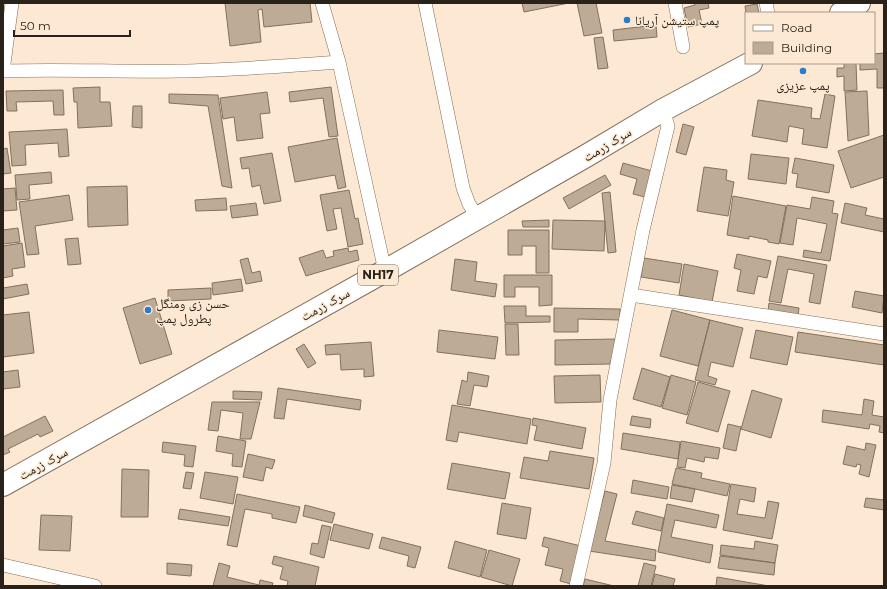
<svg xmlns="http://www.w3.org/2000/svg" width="887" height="589" viewBox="0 0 887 589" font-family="Montserrat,'Noto Naskh Arabic',sans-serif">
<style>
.building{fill:#beab96;stroke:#82715d}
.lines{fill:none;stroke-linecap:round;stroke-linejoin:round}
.street-casing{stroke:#806f5c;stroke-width:14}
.highway-casing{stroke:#806f5c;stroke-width:24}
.street{stroke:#fff;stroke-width:13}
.highway{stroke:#fff;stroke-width:22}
.poi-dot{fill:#2a7bca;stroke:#fde9d3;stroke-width:1.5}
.labels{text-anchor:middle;stroke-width:3;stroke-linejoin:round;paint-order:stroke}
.shield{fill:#fde9d3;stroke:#695e52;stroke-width:1}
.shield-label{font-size:12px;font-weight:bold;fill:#29221a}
.poi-label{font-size:13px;fill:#29221a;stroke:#fde9d3;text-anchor:start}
.street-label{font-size:13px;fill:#29221a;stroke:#fde9d3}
</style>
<rect width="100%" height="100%" fill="#fde9d3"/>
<path class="building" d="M225 3H310L312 22 264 27 262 9 258 10 261 42 230 46Z
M522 3H569L524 12Z
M577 3H596L602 33 584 36Z
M694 3H708L709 8 699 10 702 24 688 27 684 8 695 5Z
M757 4 759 13H746L745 6Z
M656 25 657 37 614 41 613 30Z
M603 37 608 68 598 69 594 38Z
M884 53V88H877V69L860 70V63H874V54Z
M844 63H856L857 90 844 91V76L837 77V68H844Z
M100 87V102H110L112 126 78 128 77 102H74L73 88Z
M331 87 338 136 329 137 323 98 290 102 289 92Z
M63 90 64 115H54L53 101 16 102 17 111H7L6 91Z
M867 91 869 135 848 141 845 92Z
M267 92 270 113 260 114 263 138 237 141 234 117 223 119 220 98Z
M169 94 218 95 232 188 222 186 208 106 169 103Z
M825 94 835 96 827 148 802 144 804 129 789 126 787 142 752 136 758 100 812 108 811 118 820 119Z
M133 106H142V128L132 127Z
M683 124 694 127 686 155 676 152Z
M67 129 69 156 59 157 58 143 25 145 26 165 12 166 9 132Z
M884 135V177L851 188 838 151Z
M337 138 346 187 338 189 335 175 295 182 288 147Z
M7 148 11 173 3 174V149Z
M272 153 281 201 264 204 260 185 252 187 249 168 242 169 240 158Z
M751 154 789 158 786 184 748 179Z
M795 158 834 165 829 193 796 187 798 174 792 173Z
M623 163 652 171 645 197 633 194 637 179 620 174Z
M704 167 727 170 726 180 734 182 728 216 697 211Z
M51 172 52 183 29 185 30 199 17 200 15 175Z
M605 175 611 185 569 209 563 198Z
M127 186 128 225 88 227 87 187Z
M15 188 17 210 3 211V189Z
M349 190 355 219 358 218 363 244 348 247 341 208 333 209 337 229 327 231 320 195Z
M610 192 616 252 608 253 602 193Z
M69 195 73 220 35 226 39 254 27 255 19 202Z
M733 196 786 206 779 244 768 242V240L749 236V239L727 235Z
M812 197 834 201 832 213 838 214 830 261 803 257 804 250 821 253 827 224 797 218 793 245 780 243 787 205 810 209Z
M226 198 227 210 196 211 195 200Z
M256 203 258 215 232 218 230 206Z
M845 203 867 208 865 215 884 219V232L841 223Z
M549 220V227H523L522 221Z
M553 220 605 221 604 251 552 249Z
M18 228 20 242 3 244V230Z
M508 230H549V273H536V246H522V255H508Z
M78 238 81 264 68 265 65 239Z
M22 243 25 267 12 269 13 276 3 278V246Z
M348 248 349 252 357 250 359 260 306 276 299 258 323 250 326 258 334 256 333 251Z
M737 254 771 261 767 278 758 276 754 294 737 291 741 270 734 268Z
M778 256 827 265 820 304 809 302 814 274 788 269 781 303 769 301Z
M248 258 252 273 260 271 262 281 246 284 240 260Z
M644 258 682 264 679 283 641 277Z
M455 259 477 262 475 281 497 284 495 297 451 290Z
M684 264 718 271 712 302 679 295Z
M504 275H552V305L539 306V287H515V297H504Z
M241 279 243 291 213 295 212 283Z
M27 284 29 294 3 299V288Z
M211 288V299L168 301V290Z
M855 291 884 296 882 313 852 307Z
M155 298 172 354 140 364 123 308Z
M769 303 799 308 798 316 768 311Z
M504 306H526V316H550V322L505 323Z
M554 308 620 309V320L578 319V332H554Z
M672 310 710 320 698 366 660 356Z
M29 312 34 353 3 357V315Z
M710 320 743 328 733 367 711 362 708 376 717 379 715 385 695 380Z
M505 324H518L519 355H506Z
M439 330 498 337 495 359 437 352Z
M756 330 793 337 787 365 750 358Z
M798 332 884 345V365L795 352Z
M618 339 610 364 555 365V340Z
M371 342 374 376 364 377V369L341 370 340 354 326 355 325 345Z
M304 344 316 363 308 368 296 349Z
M642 368 670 377 661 407 633 399Z
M18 370 20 387 3 389V372Z
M468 372 489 376 487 387 474 385 470 406 457 404 462 380 467 382Z
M600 375 601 402 555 403 554 376Z
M671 375 696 382 687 415 662 408Z
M698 382 730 391 718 432 686 423Z
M278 388 361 400 360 410 287 399 284 419 274 418Z
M752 390 782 399 771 438 741 429Z
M233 391 262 392 261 400 233 399Z
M864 399 874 401 872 415 884 417V433L879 432 880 426 870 424 869 429 822 422 823 410 862 415Z
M212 402H260L251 439H240L243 413 221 410 218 431 208 430Z
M452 405 531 419 527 444 459 432 457 442 446 440Z
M45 416 53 431 40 437 38 434 8 449 10 452 3 455V437Z
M632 416 651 419 650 428 630 425Z
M533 418 586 428 582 449 534 440 537 426 532 425Z
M728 424 741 427 736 451 723 448Z
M623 433 680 442 678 459 621 449Z
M218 436 246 441 242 467 232 466 233 454 216 451Z
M681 441 720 448 718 459 705 457 704 462 687 458 685 468 677 467Z
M163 442 196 446 193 467 184 466 185 455 162 452Z
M866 443 876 445 869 477 859 474 861 465 857 464 856 467 843 464 847 446 865 450Z
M550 451 594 458 589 489 520 478 524 457 548 461Z
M248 454 275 460 272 469 266 467 263 481 243 477Z
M452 463 510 473 505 499 447 489Z
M676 468 702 473 701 478 730 484 727 496 672 484Z
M122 469 149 470 148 517H121Z
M186 472 194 473 191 489 183 488Z
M205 472 238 477 233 504 200 498Z
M633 480 669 487 667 499 631 493Z
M731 484 756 488 754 502 740 499 737 514 765 518 768 501 779 503 772 539 723 530Z
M672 485 695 489 692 502 670 498Z
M605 491 617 494 605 541 656 550 655 561 589 551Z
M237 494 300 507 296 523 272 518V514L245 509 237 547 227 545Z
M866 498 884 500V510L864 507Z
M502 503 531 508 526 539 497 534Z
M667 504 719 515 716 528 675 520 671 537 713 545 710 563 658 552Z
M305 505 335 513 332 523 303 516Z
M180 509 230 517 228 526 178 519Z
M636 511 664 518 661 531 632 524Z
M41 515 72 516 70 551 39 550Z
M334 524 373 534 369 549 330 540Z
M322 525 331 527 324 558 310 554 312 543 318 544Z
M382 537 421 547 415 568 407 566 409 556 379 548Z
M544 537 581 546 571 584 560 581 563 569 545 565 549 548 542 546Z
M455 541 487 550 480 577 448 568Z
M755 541 778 545 775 563 720 555 721 545 754 549Z
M489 550 520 559 512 586 481 577Z
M274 556 319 567 315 586H287L288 581 280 579 283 567 272 564Z
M720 556 775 563 774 575 718 568Z
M167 563 192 565 191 576 167 574Z
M219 563 230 566 227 577 259 585 260 580 273 583 272 586H213Z
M644 563 656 566 651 586H638Z
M655 574 675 579 673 586H652Z
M717 577 769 586H716Z
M585 579 614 586H583Z"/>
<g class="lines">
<defs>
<path id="street" d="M322 3 339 62 385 271
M425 3 463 188 469 204 478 218
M675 3 683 47
M766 3 768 13
M3 71C62 69 120 72 179 71 232 70 286 66 339 62
M3 71 12 3
M631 295 884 334
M3 565 95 586
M576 586 604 463 610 400 643 230 668 126 663 110"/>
<path id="highway" d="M841 13 859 3
M3 485 385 271 586 156 663 110 751 63"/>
</defs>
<use href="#street" class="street-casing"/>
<use href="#highway" class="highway-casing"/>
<use href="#street" class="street"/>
<use href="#highway" class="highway"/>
</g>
<g class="poi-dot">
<circle cx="627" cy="20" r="4"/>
<circle cx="803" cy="71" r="4"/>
<circle cx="148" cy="310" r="4"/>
</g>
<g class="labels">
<rect class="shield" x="358" y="265" width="40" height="20" rx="3"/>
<g class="shield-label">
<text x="378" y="279">NH17</text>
</g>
<g class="poi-label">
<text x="635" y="25">پمپ ستیشن آریانا</text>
<text x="803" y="90" text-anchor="middle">پمپ عزیزی</text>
<text x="156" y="308">حسن زی ومنگل<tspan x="156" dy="15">پطرول پمپ</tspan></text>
</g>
<g class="street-label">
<text transform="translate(607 144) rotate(-31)" y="5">سرک زرمت</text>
<text transform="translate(325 304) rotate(-29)" y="5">سرک زرمت</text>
<text transform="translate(43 463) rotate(-29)" y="5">سرک زرمت</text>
</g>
</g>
<rect width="887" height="589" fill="none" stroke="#29221a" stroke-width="8"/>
<rect x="745" y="12" width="130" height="52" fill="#fde9d3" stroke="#a89989"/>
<rect x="753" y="25" width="20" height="6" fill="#ffffff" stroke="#a89989"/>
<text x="781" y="32" font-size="12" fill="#29221a">Road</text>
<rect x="753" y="42" width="20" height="12" fill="#beab96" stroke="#a89989"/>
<text x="781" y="52" font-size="12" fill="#29221a">Building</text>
<path d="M14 30v6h116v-6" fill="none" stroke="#29221a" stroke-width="2"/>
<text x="20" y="30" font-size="12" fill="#29221a" stroke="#fde9d3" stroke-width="3" paint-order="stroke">50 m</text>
</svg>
